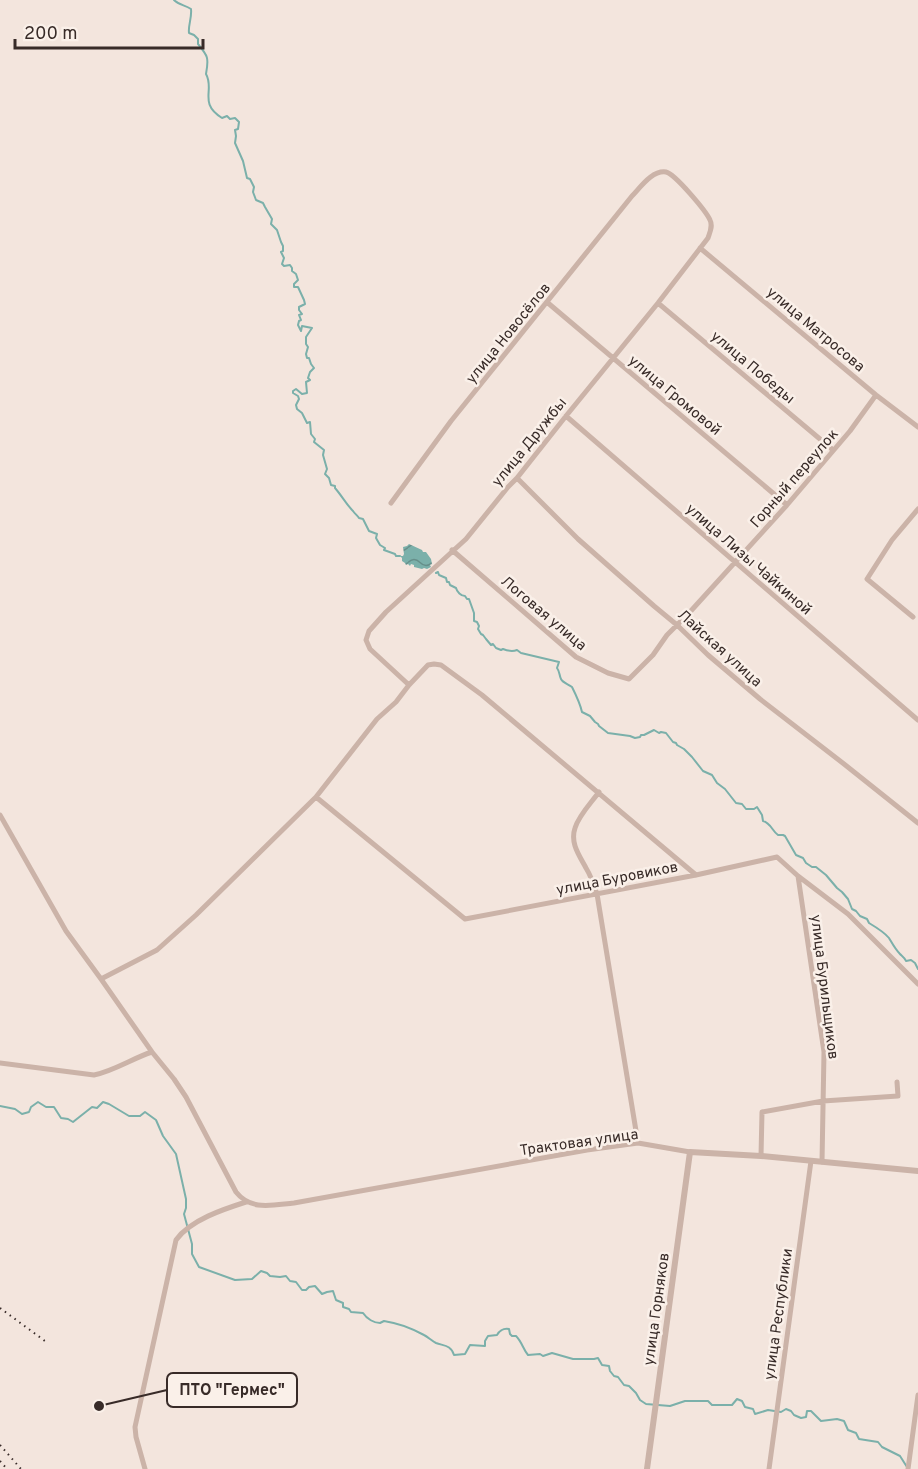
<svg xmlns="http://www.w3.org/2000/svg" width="918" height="1469" viewBox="0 0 918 1469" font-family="Overpass,sans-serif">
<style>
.water{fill:url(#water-waves)}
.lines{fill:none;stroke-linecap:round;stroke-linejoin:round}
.stream{stroke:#7bb0aa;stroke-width:2}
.minor{stroke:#cbb3a8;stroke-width:5}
.tertiary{stroke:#cbb3a8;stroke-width:6}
.rail{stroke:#382b28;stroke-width:2;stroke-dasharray:1.5 4.5;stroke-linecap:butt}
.labels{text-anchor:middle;stroke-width:5;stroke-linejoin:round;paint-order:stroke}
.street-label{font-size:15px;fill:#382b28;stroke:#faf0e9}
.leader{fill:none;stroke:#382b28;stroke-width:2}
.callout-dot{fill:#382b28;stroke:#faf0e9;stroke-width:2}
.callout{fill:#faf0e9;stroke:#382b28;stroke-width:2}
.callout-label{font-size:16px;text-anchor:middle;font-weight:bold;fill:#382b28}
</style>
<defs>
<pattern id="water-waves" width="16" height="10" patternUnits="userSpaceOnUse" patternTransform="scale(1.5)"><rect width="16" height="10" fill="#7bb0aa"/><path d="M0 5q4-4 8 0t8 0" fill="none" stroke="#668f8a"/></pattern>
</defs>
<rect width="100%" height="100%" fill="#f3e5dd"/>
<path class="water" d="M409 544 422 550 423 552H426L431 559 432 564 430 565 431 567 427 569 424 568 422 569 414 567V565L411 564 410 566 408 564 406 565 405 563 402 561V558L400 556H403L404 554 403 547 407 546Z"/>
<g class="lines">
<path class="stream" d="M174 0C179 5 185 5 191 9 192 18 188 25 189 33L194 35 198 39V44C208 56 209 58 206 74 215 90 198 103 222 118L227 116 230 119 235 118 239 122 238 129 235 130 236 136 235 143 243 161 247 178 250 179 254 187 253 192 256 200 263 203 265 207 272 219 271 224 277 230 281 242 283 246V251L281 252 284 258 282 264 284 266 290 265 292 268V271L296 274 298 280 294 284V287H298L304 300 305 304 299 307V310L302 314 299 315 301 320 299 321 298 325 301 331 302 326 312 328 306 337V344L308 347 306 354 307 358H309L311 364 314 368 310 372 308 378 310 380 306 382 307 393 302 394 296 389 293 391V393L298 396 299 399 296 405 297 409 302 413 307 423 310 422 311 434 315 439 314 442 324 450 323 455 327 469 325 474 329 478 331 485 335 486V488C342 496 346 504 353 511 355 514 358 516 359 518L363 519 369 531 377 534 376 538 380 545 385 548 384 550 395 554 396 556H400
M436 573 438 572 439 575 446 578 447 582H449L450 585 456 588C457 592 461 596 465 596L467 599H469L474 613V621L477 622 479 626 478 629 481 634 483 635 486 639 491 645 493 644 496 648 501 650 503 649C508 651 512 652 517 650L521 653 559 662 557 668C560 672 559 675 561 679 563 683 568 684 572 687 576 695 580 703 582 712L590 716 595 722 598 724 599 726 608 733 630 736 635 738 640 737 641 735H644L654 730 659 733 661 732 666 733 673 742 676 743 677 745 684 749 692 757 703 771 712 775 717 783 725 789 736 803 742 804 746 809H754L757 807 762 815 763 821C771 823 772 831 778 835H783L785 836 796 855 803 858 806 863 812 867H816L826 875 837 888 842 892 848 899 852 909 856 911 860 916 867 919 869 923C874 926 885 933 889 938 892 943 895 949 900 954 902 956 905 958 906 961L911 960 915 963 918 969
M0 1106 15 1109 22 1114 29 1112 31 1107 38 1102 46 1107H54L61 1118 68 1119 73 1122 92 1107 97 1108 103 1102 109 1104 129 1116H140L145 1112 156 1120 163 1136 176 1154 186 1199V1208L184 1214 192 1244V1254L199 1267 235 1280 252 1279 261 1271 267 1273 270 1276 280 1277 286 1276 290 1281 296 1282 302 1290H306L309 1287 315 1286 322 1294 327 1292 333 1291 336 1300 343 1303V1307L349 1309 351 1312 363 1313C367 1319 374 1323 380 1323L384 1321C398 1323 411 1328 424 1335 428 1337 432 1341 436 1343 444 1346 451 1345 454 1355L465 1354 470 1345 485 1346V1341L488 1336 497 1335C500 1330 503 1328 509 1329L510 1334 512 1336H516C522 1342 523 1349 528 1355L540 1354 543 1356 552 1353 573 1359H594L598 1358 602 1365 609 1366 610 1371 614 1376 618 1377 624 1385 629 1386 636 1393 640 1400 646 1404 670 1406 685 1401H708L712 1405H732L737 1399 742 1401 745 1407 753 1409 755 1414 768 1410 781 1412 786 1409 791 1411 794 1415 801 1418 806 1417 807 1411H811L821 1421 837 1419 844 1421 848 1430 856 1433 859 1439 878 1442 882 1447 900 1456 907 1467"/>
<path class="minor" d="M700 248 876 395 918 427
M548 303 787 505
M658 303 833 450
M566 416 918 720
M517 478 578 539 654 606 677 625 708 655 760 699 844 764 918 823
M391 503 451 421 632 196C640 188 652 170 666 172 675 174 706 211 710 220 713 226 710 232 708 238L658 303 566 416 517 478 508 487 466 539 386 612 369 631 366 640 370 649 409 685
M452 550 576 657 608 673 629 679 653 655 667 635 689 613 787 505 850 431 876 395
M913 617 867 579 892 540 918 509
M599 792C591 803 579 815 575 828 570 843 579 855 586 868 591 876 594 885 597 894L638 1143
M316 797 465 919 696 875 777 857 798 876 848 914 918 984
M0 815 66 931 101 979 152 1052 174 1079 186 1097 236 1192C251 1211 272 1205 294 1203L587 1150 638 1143 690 1152
M798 876 824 1052 822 1162
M101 979 157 950 196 915 316 797 377 719 396 702 409 685 428 665 434 664 441 665 482 695 696 875
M0 1063 94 1075C114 1071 133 1058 152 1052
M761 1156 762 1112 823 1101 898 1096 897 1082
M145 1469 136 1437 135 1427 176 1240C190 1220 224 1209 246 1202
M769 1469 811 1161
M908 1469 918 1395"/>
<path class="tertiary" d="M647 1469 690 1152 761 1156 918 1171"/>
<path class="rail" d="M0 1308 45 1341
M0 1445 21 1469
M0 1461 7 1469"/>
</g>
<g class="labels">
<g class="street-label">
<text transform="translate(816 329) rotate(40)" y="5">улица Матросова</text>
<text transform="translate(508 333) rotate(-51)" y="5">улица Новосёлов</text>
<text transform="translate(753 367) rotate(40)" y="5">улица Победы</text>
<text transform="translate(675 395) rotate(40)" y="5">улица Громовой</text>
<text transform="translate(529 442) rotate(-51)" y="5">улица Дружбы</text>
<text transform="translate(794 478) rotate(-49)" y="5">Горный переулок</text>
<text transform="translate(749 559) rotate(41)" y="5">улица Лизы Чайкиной</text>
<text transform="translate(544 613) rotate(40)" y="5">Логовая улица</text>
<text transform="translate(720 648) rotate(42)" y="5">Лайская улица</text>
<text transform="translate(617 878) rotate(-11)" y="5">улица Буровиков</text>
<text transform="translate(825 987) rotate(83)" y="5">улица Бурильщиков</text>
<text transform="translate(579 1142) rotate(-8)" y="5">Трактовая улица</text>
<text transform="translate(656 1309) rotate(-82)" y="5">улица Горняков</text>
<text transform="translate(778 1314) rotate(-82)" y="5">улица Республики</text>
</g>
</g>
<path class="leader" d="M99 1406L167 1390"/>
<circle class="callout-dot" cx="99" cy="1406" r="6"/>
<rect class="callout" x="167" y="1373" width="130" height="34" rx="6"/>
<g class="callout-label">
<text x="232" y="1395">ПТО "Гермес"</text>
</g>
<path d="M15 39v9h188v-9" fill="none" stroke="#382b28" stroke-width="3"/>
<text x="24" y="39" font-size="18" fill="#382b28" stroke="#faf0e9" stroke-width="4.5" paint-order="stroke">200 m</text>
</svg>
